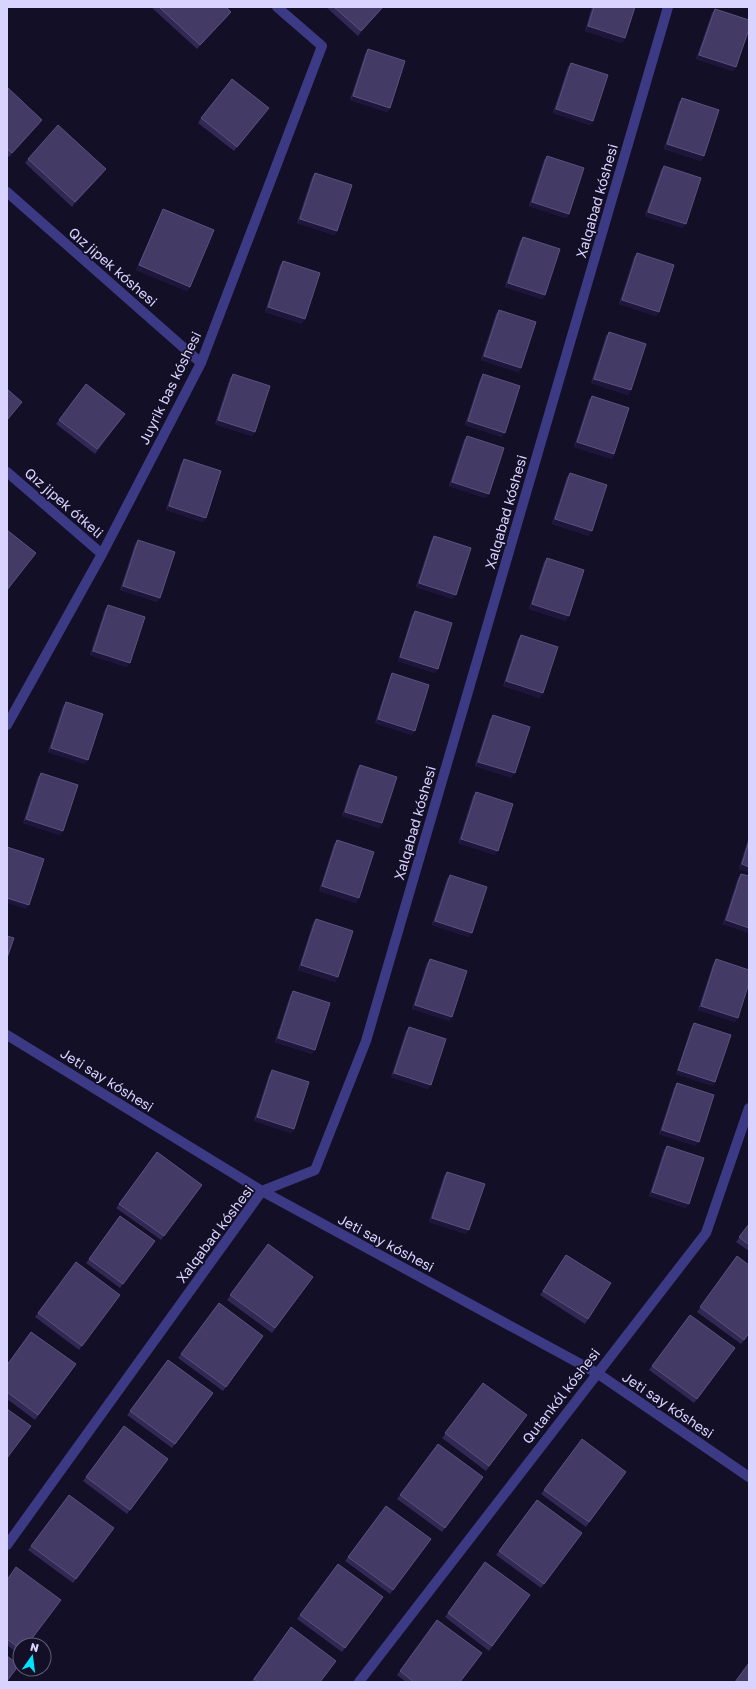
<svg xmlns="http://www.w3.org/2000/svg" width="756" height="1689" viewBox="0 0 756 1689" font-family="'Golos Text',sans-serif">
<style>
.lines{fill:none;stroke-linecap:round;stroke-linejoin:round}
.minor{stroke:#3d3a85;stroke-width:10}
.wall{fill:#312854}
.shaded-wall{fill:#1d163a}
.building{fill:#433a66;stroke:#5a527e}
.labels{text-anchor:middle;stroke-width:3.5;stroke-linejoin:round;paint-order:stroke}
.street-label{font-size:14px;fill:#d9d4ff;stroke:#130f26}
</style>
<rect width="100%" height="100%" fill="#130f26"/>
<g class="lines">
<path class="minor" d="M7 192 201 363
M7 472 102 554
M7 725 102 554 201 363 322 46 277 7
M7 1035 262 1191 597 1373 749 1477
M7 1545 262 1191 315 1170 366 1041 668 7
M359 1682 706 1233 749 1108"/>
</g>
<path class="wall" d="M151 7H226L228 16 197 49Z
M326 7H383L358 36Z
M592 7H635L625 38 622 43 585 31Z
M715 9 736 67 733 71 696 59 712 13Z
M368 49 390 108 387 112 350 100 365 54Z
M571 63 593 121 590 125 553 113 568 67Z
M7 87 39 124 9 157 7 155Z
M682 98 704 156 701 161 664 149 679 102Z
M266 112 234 151 198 123 201 118Z
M547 156 569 214 566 218 529 206 544 160Z
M28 159 103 173 72 207 25 163Z
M664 166 683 228 645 216 661 170Z
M315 173 337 231 334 235 297 223 312 177Z
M163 209 190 287 187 291 136 270 161 213Z
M523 237 545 295 542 299 505 287 520 241Z
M637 253 659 312 656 316 619 304 634 257Z
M283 261 302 324 265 312 280 265Z
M499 310 521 368 518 372 481 360 496 314Z
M609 332 631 390 628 395 591 383 606 336Z
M233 374 255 432 252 436 215 424 230 378Z
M483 374 502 437 465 425 480 379Z
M592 396 614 454 612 459 574 447 589 400Z
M122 418 95 454 56 424 59 420Z
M467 436 486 498 449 486 464 440Z
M184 459 203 522 166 510 181 464Z
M570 473 589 536 552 524 567 477Z
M434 536 453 599 416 587 431 541Z
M138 540 160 598 157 602 120 590 135 544Z
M547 558 566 621 529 609 544 562Z
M108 605 127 667 90 655 105 609Z
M415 611 435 673 398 661 412 615Z
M521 635 540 698 503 686 518 639Z
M392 673 412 735 375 723 390 677Z
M66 702 85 764 48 752 63 706Z
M493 715 512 778 475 766 490 719Z
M360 765 382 823 379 828 342 816 357 769Z
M41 773 60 835 23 823 38 777Z
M476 792 495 855 458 843 473 796Z
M749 836V872L739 869Z
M337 840 356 903 319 891 334 844Z
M741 874 749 876V933L723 924 738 878Z
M450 875 469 937 432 925 447 879Z
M316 919 338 977 335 982 298 970 313 923Z
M430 959 450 1021 412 1009 427 963Z
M716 959 735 1022 698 1010 713 964Z
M293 991 312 1054 275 1042 290 996Z
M694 1023 715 1082 713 1086 676 1074 691 1028Z
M409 1027 428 1089 391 1077 406 1031Z
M272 1070 294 1129 291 1133 254 1121 269 1075Z
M677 1083 696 1146 659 1134 674 1088Z
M667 1146 686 1208 649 1196 664 1150Z
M157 1152 202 1185 161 1240 116 1208Z
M447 1172 466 1234 429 1222 444 1176Z
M120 1216 155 1241 120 1288 86 1263Z
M749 1224V1251L736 1242Z
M268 1244 313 1277 272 1333 227 1300Z
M737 1256 749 1334 741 1344 697 1312Z
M563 1259 588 1319 585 1324 540 1295Z
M76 1262 120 1295 79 1350 35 1317Z
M219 1303 263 1336 223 1391 178 1358Z
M690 1315 735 1348 694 1403 649 1370Z
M168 1360 213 1393 172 1448 127 1415Z
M76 1364 35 1420 7 1399V1365Z
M483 1383 527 1415 486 1471 442 1438Z
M124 1426 168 1459 127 1514 83 1481Z
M582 1439 626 1472 586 1527 541 1494Z
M438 1444 483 1477 442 1532 397 1499Z
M69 1495 114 1528 73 1583 28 1550Z
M537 1500 582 1533 541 1588 496 1555Z
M386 1506 431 1539 390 1594 345 1561Z
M485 1562 530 1595 489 1651 445 1617Z
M338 1564 383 1597 342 1652 297 1619Z
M7 1580 20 1645V1655L7 1645Z
M437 1620 460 1682H406L397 1675Z
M291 1627 320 1682H251Z"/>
<path class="shaded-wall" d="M383 7 380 11 358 36 361 31Z
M231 12 228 16 197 49 200 45Z
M588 26 625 38 622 43 585 31Z
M699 55 736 67 733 71 696 59Z
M353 96 390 108 387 112 350 100Z
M556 109 593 121 590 125 553 113Z
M42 120 39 124 9 157 12 153Z
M667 144 704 156 701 161 664 149Z
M106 169 103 173 72 207 75 202Z
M532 202 569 214 566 218 529 206Z
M648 212 686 224 683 228 645 216Z
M300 219 337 231 334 235 297 223Z
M139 265 190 287 187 291 136 270Z
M508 283 545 295 542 299 505 287Z
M622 300 659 312 656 316 619 304Z
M268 307 305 319 302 324 265 312Z
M484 356 521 368 518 372 481 360Z
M594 379 631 390 628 395 591 383Z
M218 420 255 432 252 436 215 424Z
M468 421 505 433 502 437 465 425Z
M577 442 614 454 612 459 574 447Z
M452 482 489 494 486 498 449 486Z
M169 506 206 518 203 522 166 510Z
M555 519 592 531 589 536 552 524Z
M419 583 456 595 453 599 416 587Z
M123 586 160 598 157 602 120 590Z
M532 604 569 616 566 621 529 609Z
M93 651 130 663 127 667 90 655Z
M400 657 438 669 435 673 398 661Z
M506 681 543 693 540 698 503 686Z
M378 719 415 731 412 735 375 723Z
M51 748 88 760 85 764 48 752Z
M478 762 515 773 512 778 475 766Z
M345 812 382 823 379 828 342 816Z
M26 819 63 831 60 835 23 823Z
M461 839 498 851 495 855 458 843Z
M742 864 749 867V872L739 869Z
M322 886 359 898 356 903 319 891Z
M7 898 29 905 26 909 7 903Z
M726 920 749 928V933L723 924Z
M435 921 472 933 469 937 432 925Z
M301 965 338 977 335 982 298 970Z
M415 1005 452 1017 450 1021 412 1009Z
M701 1006 738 1018 735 1022 698 1010Z
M278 1038 315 1050 312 1054 275 1042Z
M678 1070 715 1082 713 1086 676 1074Z
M394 1073 431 1085 428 1089 391 1077Z
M257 1117 294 1129 291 1133 254 1121Z
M662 1130 699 1142 696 1146 659 1134Z
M652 1192 689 1204 686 1208 649 1196Z
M432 1218 469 1230 466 1234 429 1222Z"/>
<path class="building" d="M159 7H226L231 12 200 45Z
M334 7H383L361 31Z
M594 7H635L625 38 588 26Z
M715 9 749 20V29L736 67 699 55Z
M368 49 405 61 390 108 353 96Z
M571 63 608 75 593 121 556 109Z
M232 79 269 108 237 147 201 118Z
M7 87 42 120 12 153 7 149Z
M682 98 719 110 704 156 667 144Z
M58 125 106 169 75 202 28 159Z
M547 156 584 168 569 214 532 202Z
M664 166 701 178 686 224 648 212Z
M315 173 352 185 337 231 300 219Z
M163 209 214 230 190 287 139 265Z
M523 237 560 249 545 295 508 283Z
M637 253 674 265 659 312 622 300Z
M283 261 320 273 305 319 268 307Z
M499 310 536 322 521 368 484 356Z
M609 332 646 344 631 390 594 379Z
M233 374 270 386 255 432 218 420Z
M483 374 520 386 505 433 468 421Z
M86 384 125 414 97 449 59 420Z
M7 389 22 402 7 420Z
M592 396 629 408 614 454 577 442Z
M467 436 504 448 489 494 452 482Z
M184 459 221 471 206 518 169 506Z
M570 473 607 485 592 531 555 519Z
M7 530 36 553 7 590Z
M434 536 471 548 456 595 419 583Z
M138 540 175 552 160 598 123 586Z
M547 558 584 570 569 616 532 604Z
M108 605 145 617 130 663 93 651Z
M415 611 452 623 438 669 400 657Z
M521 635 558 647 543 693 506 681Z
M392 673 429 685 415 731 378 719Z
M66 702 103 714 88 760 51 748Z
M493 715 530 727 515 773 478 762Z
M360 765 397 777 382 823 345 812Z
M41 773 78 785 63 831 26 819Z
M476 792 513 804 498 851 461 839Z
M337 840 374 852 359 898 322 886Z
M749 841V867L742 864Z
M7 847 44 859 29 905 7 898Z
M741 874 749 876V928L726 920Z
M450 875 487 887 472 933 435 921Z
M316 919 353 931 338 977 301 965Z
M7 936 14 938 7 958Z
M430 959 467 971 452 1017 415 1005Z
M716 959 749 970V983L738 1018 701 1006Z
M293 991 330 1003 315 1050 278 1038Z
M694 1023 731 1035 715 1082 678 1070Z
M409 1027 446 1039 431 1085 394 1073Z
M272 1070 309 1082 294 1129 257 1117Z
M677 1083 714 1095 699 1142 662 1130Z
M667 1146 704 1158 689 1204 652 1192Z
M157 1152 202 1185 164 1236 119 1204Z
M447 1172 485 1184 469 1230 432 1218Z
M120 1216 155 1241 123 1284 89 1259Z
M749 1224V1245L739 1237Z
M268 1244 313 1277 275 1328 230 1295Z
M566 1255 611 1283 588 1319 543 1291Z
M737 1256 749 1265V1333L744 1340 700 1307Z
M76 1262 120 1295 82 1346 38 1313Z
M219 1303 263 1336 226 1387 181 1354Z
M690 1315 735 1348 697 1399 652 1366Z
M31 1332 76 1364 38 1415 7 1392V1365Z
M168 1360 213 1393 175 1444 130 1411Z
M483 1383 527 1415 489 1466 445 1433Z
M7 1409 31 1426 7 1458Z
M124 1426 168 1459 130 1510 86 1477Z
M582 1439 626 1472 589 1522 544 1490Z
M438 1444 483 1477 445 1528 400 1495Z
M69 1495 114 1528 76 1579 31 1546Z
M537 1500 582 1533 544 1584 499 1551Z
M386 1506 431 1539 393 1590 348 1557Z
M485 1562 530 1595 492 1646 448 1613Z
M338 1564 383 1597 345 1648 300 1615Z
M16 1567 61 1600 27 1645H20V1649L7 1639V1580Z
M437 1620 482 1653 460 1682H414L400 1671Z
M291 1627 336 1661 320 1682H258L254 1679Z
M7 1656 19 1665 7 1681Z
M749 1663V1682H735Z"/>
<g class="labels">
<g class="street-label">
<text transform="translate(597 201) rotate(-74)" y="5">Xalqabad kóshesi</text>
<text transform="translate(113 267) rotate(41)" y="5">Qız jipek kóshesi</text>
<text transform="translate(170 388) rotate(-64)" y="5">Juyrik bas kóshesi</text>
<text transform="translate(64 503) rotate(41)" y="5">Qız jipek ótkeli</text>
<text transform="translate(506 512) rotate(-74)" y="5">Xalqabad kóshesi</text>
<text transform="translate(415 823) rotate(-74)" y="5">Xalqabad kóshesi</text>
<text transform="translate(107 1080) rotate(32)" y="5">Jeti say kóshesi</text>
<text transform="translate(215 1234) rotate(-53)" y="5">Xalqabad kóshesi</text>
<text transform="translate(386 1243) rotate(28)" y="5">Jeti say kóshesi</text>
<text transform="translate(561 1396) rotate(-52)" y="5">Qutankól kóshesi</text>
<text transform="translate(668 1405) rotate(34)" y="5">Jeti say kóshesi</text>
</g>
</g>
<rect width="756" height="1689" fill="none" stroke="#d9d4ff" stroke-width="16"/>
<g transform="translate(32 1657) rotate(14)"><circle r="19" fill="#130f26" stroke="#625e7d"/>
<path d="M0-3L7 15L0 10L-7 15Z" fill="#00e5ff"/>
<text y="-6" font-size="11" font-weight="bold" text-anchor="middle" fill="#d9d4ff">N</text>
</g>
</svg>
